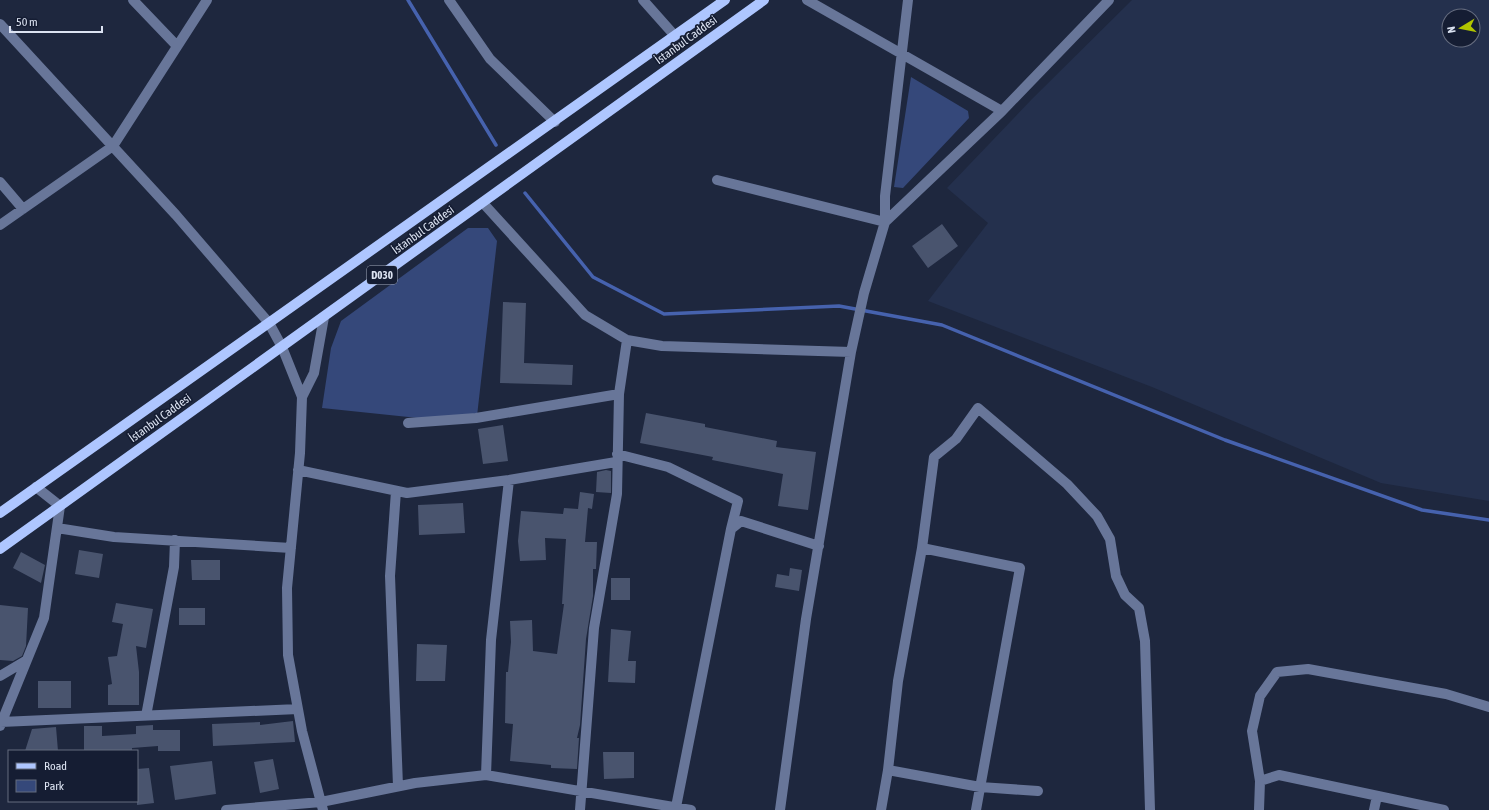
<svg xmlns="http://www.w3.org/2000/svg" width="1489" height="810" viewBox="0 0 1489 810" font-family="'Asap Condensed',sans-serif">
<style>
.built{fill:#24304d;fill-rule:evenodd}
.green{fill:#35487a}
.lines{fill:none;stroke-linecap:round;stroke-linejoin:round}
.stream{stroke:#4662ae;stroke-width:3.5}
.building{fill:#49546e}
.minor{stroke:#687699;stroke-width:10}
.major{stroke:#aec6ff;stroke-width:10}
.labels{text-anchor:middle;stroke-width:3.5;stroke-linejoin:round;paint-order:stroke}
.shield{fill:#151d33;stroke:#a0a8b9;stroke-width:1}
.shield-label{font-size:11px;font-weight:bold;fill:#dce3f2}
.street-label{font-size:12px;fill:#dce3f2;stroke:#151d33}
</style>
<rect width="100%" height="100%" fill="#1e273e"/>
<path class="built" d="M1132 0H1489V501L1381 483 1152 387 928 301 988 223 947 188 1032 99ZM1449 16H1473V40H1449Z"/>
<path class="green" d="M911 77 968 111 969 118 903 188 894 187Z
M468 228H488L497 241 477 416 418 418 322 408 331 348 341 321Z"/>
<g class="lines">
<path class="stream" d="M408 0 496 145
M525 193 593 277 664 314 839 306 942 325 1225 440 1422 510 1489 520"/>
</g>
<path class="building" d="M942 224 958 246 928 268 912 246Z
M503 302 526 303 524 363 573 365 572 385 500 383Z
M646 413 705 424V427L777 441 776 447 816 452 808 510 778 506 783 474 712 460 713 457 640 443Z
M503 425 508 461 483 464 478 429Z
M606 470 611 471V493L596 492 597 472Z
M580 492 594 494 592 509 588 508 585 542H597L596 569H593V596L586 639 580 725 577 738H579L577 769 551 768V765L510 761 513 724 505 723 506 672H508L511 642 510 621 532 620 533 651 557 654 564 604H562L566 539 545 538 546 560 520 561 518 541 521 511 563 514 564 508 578 509Z
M463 503 465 533 419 535 418 505Z
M79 550 103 554 99 578 75 574Z
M21 552 45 565 41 583 13 568Z
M191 560H220V580H192Z
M790 568 802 570 799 591 775 587 777 574 789 576Z
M611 578H630V600H611Z
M116 603 153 609 146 648 136 646 139 672V705H108V685L112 684 108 657 117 656 123 624 112 622Z
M0 605 28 608 26 646 22 656 13 661 0 660Z
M179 608H205V625H179Z
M611 629 631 631 628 661H636L635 683 608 682Z
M417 644 447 645 445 681H416Z
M38 681H71V708H38Z
M293 721 295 742 213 746 212 724 260 722V725Z
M153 725V730H180V751H158V746L132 748V751H84V726H102V736L136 734V726Z
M56 727 58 751H25L32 729Z
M603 752H634V778L604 779Z
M273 759 279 789 260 793 254 762Z
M212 761 216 794 175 800 170 766Z
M149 768 154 803 137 805V769Z"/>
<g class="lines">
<path class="minor" d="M133 0 177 46
M449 0 490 59 555 122
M643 0 675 36
M807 0 1002 111
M0 24 176 215 269 323 282 347 302 397 300 453 287 588 288 655 302 731 323 810
M717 180 885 222V196L908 0
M0 182 23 209
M483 203 585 315 627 340 662 346 851 352
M0 225 113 146 207 0
M302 397 314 373 324 317
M408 423 476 418 619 394
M617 454 668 467 738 501 731 529
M298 470 407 493 509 480 616 462
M396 491 390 576 398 786
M57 528 114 537 291 548
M922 548 1020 568 976 810
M0 676 27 660
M146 716 174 567 175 540
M1 722 298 709
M0 726 44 618 60 506 36 487
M888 770 980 787 1038 791
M486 775 491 640 509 480
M1260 781 1279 775 1444 810
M676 807 731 529 741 521 819 546
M226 810 321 802 415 783 486 775 691 810
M580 810 594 628 617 494 619 394 627 340
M780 810 806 619 851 352 864 293 885 222 1002 111 1109 0
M881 810 888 770 898 681 922 548 934 457 956 439 978 408 1067 484 1097 516 1110 539 1116 576 1125 595 1139 608 1145 641 1150 810
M1259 810 1260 781 1252 731 1260 696 1277 672 1308 669 1446 694 1489 707
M1374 810 1377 796"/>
<path class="major" d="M0 513 725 0
M0 549 764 0"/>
</g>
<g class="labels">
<rect class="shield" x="367" y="266" width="30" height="18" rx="3"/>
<g class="shield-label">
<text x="382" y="279">D030</text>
</g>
<g class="street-label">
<text transform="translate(686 40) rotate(-36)" y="4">İstanbul Caddesi</text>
<text transform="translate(423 230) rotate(-36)" y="4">İstanbul Caddesi</text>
<text transform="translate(160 418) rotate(-36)" y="4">İstanbul Caddesi</text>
</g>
</g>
<rect x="8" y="750" width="130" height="52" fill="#151d33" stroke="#656c7f"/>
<rect x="16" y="763" width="20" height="6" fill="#aec6ff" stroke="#656c7f"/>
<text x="44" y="770" font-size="12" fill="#dce3f2">Road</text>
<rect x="16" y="780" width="20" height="12" fill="#35487a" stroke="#656c7f"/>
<text x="44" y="790" font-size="12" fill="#dce3f2">Park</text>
<g transform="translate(1461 28) rotate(260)"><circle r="19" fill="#151d33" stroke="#656c7f"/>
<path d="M0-3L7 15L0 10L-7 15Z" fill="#b1c500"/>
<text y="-6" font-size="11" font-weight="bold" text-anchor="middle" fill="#dce3f2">N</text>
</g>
<path d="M10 26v6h92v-6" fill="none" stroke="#dce3f2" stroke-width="2"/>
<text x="16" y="26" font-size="12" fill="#dce3f2" stroke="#151d33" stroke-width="3" paint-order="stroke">50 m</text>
</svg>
